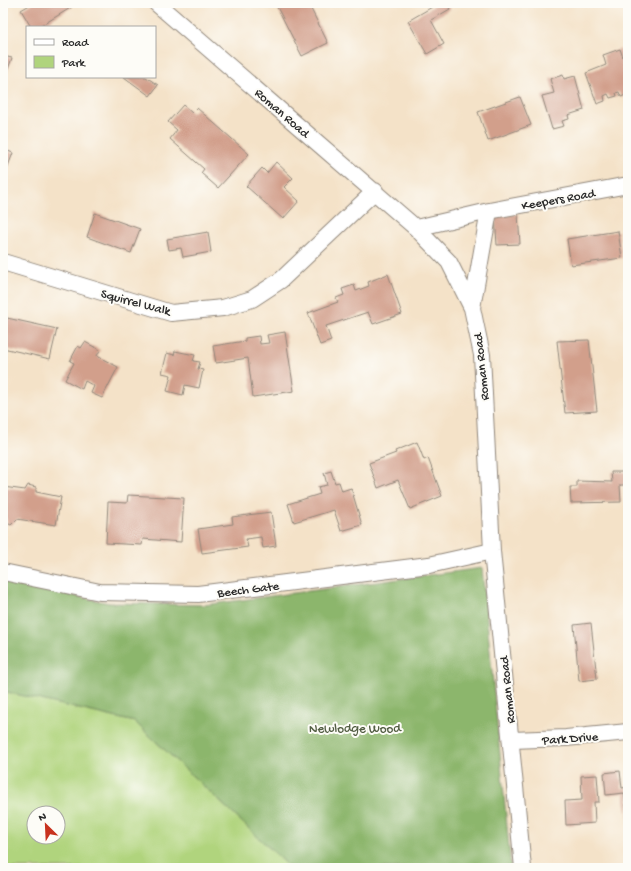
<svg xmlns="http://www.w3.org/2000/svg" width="631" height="871" viewBox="0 0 631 871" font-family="'Gochi Hand',sans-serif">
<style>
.green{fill:#b0d47d;stroke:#6e8054;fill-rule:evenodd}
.forest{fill:#8cb66c;stroke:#5c704c}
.building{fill:#d29f8b}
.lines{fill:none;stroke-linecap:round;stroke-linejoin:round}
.minor-casing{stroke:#90867a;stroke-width:18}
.minor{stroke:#fff;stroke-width:16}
.labels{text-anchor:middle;stroke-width:4;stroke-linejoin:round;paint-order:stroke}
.street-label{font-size:13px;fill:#2b2b2b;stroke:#fdfcf7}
.park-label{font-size:13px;fill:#535e44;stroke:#fdfcf7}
</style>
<rect width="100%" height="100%" fill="#fdfcf7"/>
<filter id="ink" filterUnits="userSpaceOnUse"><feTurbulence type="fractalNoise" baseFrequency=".025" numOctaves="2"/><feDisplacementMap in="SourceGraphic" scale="8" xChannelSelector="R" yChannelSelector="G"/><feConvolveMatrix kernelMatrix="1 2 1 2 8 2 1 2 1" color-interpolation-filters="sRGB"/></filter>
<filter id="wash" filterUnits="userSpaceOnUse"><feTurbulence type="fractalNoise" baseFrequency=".012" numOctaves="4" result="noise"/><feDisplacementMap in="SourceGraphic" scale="16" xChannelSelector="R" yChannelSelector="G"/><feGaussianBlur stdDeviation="0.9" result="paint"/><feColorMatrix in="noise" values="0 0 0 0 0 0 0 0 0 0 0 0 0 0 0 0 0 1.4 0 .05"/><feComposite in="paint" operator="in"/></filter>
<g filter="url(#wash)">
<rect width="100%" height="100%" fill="#f4e2c8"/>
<path class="green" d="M3 691 135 722 291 868H3ZM34 813H58V837H34Z"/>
<path class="forest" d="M482 568 511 868H291L135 722 3 691V581L109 603 204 605Z"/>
<g id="blocks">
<path class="building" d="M33 3H70L72 7 39 27H31L21 10Z
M282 3H308L328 43 302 56 277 7 283 5Z
M439 3H446L450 9 431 20 444 44 427 54 408 21Z
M620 49 628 71V94L621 97 619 92 616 93 617 96 610 98 608 94 604 96 605 101 597 104 586 73 606 65 603 55Z
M3 56 12 58 3 83Z
M563 75 564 79 575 76 584 110 568 115 569 119 562 121 564 126 552 129 542 96 554 93 550 79Z
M124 77H146L158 85 150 96Z
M3 83 7 84 3 96Z
M520 97 531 125 488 141 478 112Z
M183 105 192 113 197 108 249 154 218 188 201 173 204 169 170 139 177 130 168 122Z
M3 149 13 153 5 174 3 173Z
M276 162 293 178 284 187 299 201 283 219 246 186 262 168 267 173Z
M95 213 140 229 131 253 87 237Z
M518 214 520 244 497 245 495 216Z
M618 231 622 258 571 265 567 239Z
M208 232 211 252 183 257 181 248 169 250 167 239Z
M388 274 402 314 373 324 368 312 326 326 331 341 320 345 308 313 338 302 336 298 344 295 342 289 354 285 356 291 369 286 368 282Z
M7 318 57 329 50 359 3 348V335Z
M285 332 294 391 253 397 248 358 216 363 213 346 245 341V338L259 336 260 344 269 343 267 335Z
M589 340 597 411 565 413 557 341Z
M85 342 100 350 97 356 118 367 102 398 91 393 94 386 85 381 82 389 65 380 74 363 70 361 78 346 81 348Z
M175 351 195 355 193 361 200 362 198 369 203 370 199 388 185 385 183 395 167 391 171 375 162 373 167 353 174 355Z
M417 442 424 460 428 458 442 496 410 509 398 480 378 488 369 463 396 453 395 451Z
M331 471 335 483 339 482 342 491 351 488 362 525 341 531 334 510 294 522 288 504 320 494 318 487 327 485 324 473Z
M611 472H628V485H620L621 502 571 503 570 487H577V481L612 482Z
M28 485 36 487V492L61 497 56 525 17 519 11 525 7 523 6 518H3V487L25 490Z
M128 495 184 498 181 542 143 539 142 545 106 543 108 502 127 503Z
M271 512 276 546 263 548 261 537 246 539 248 547 202 553 198 529 233 524 232 517Z
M591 623 597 679 579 681 574 625Z
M620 771 622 788 628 787V818L624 793 606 795 604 773Z
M597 775 599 802H594L595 823 566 825 565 801 582 800 581 776Z"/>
</g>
</g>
<g filter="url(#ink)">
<use href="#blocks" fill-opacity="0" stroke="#90867a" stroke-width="1"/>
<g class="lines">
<defs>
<path id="minor" d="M156 3 416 228 449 262 472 308 482 355 492 551 523 868
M416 228 489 211 628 185
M3 262 171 313 223 308 252 299 281 280 375 191
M472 308 489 211
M3 572 100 592 198 594 429 565 492 551
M512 740 566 738 628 732"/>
</defs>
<use href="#minor" class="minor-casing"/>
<use href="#minor" class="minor"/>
</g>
</g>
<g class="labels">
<g class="street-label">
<text transform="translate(283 112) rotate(41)" y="5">Roman Road</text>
<text transform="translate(558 198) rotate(-10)" y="5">Keepers Road</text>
<text transform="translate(136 301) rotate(15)" y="5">Squirrel Walk</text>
<text transform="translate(480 367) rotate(-96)" y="5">Roman Road</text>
<text transform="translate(248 588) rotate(-7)" y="5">Beech Gate</text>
<text transform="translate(506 690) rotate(-96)" y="5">Roman Road</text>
<text transform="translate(570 737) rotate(-4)" y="5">Park Drive</text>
</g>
<g class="park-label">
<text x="355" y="732">Newlodge Wood</text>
</g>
</g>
<rect width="631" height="871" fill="none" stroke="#fdfcf7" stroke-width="16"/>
<rect x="26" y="26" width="130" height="52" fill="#fdfcf7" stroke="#a9a8a5"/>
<rect x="34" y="39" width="20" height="6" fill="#ffffff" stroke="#a9a8a5"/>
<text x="62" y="46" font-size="12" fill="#2b2b2b">Road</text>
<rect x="34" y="56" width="20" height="12" fill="#b0d47d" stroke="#a9a8a5"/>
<text x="62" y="66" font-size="12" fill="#2b2b2b">Park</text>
<g transform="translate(46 825) rotate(336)"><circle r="19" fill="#fdfcf7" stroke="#a9a8a5"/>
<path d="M0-3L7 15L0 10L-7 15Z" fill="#c8321e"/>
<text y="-6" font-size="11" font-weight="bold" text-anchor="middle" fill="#2b2b2b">N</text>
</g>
</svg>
